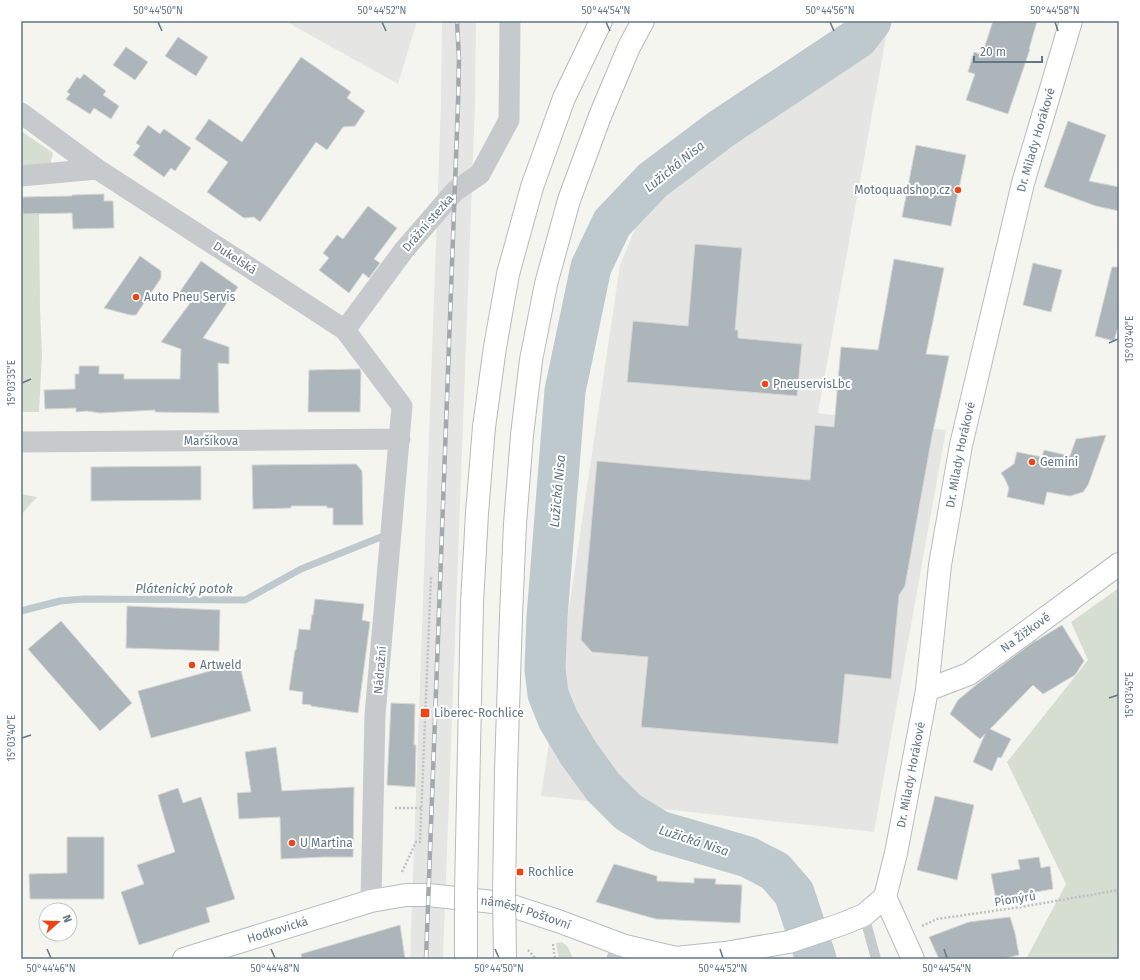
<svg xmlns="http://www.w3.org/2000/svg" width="1140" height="980" viewBox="0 0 1140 980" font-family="'Fira Sans',sans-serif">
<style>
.built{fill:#e5e6e4}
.green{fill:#d6ddd1}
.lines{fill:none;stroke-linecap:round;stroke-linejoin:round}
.stream{stroke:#bdc9cd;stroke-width:7}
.river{stroke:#bdc9cd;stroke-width:41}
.building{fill:#acb5b9;stroke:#d6d6d3}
.secondary-casing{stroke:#b6bcc0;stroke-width:24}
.highway-casing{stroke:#b6babd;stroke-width:24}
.path{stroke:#bec0c2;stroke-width:2.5;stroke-dasharray:2 2;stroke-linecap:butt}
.lane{stroke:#c7cacd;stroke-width:10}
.street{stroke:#c7cacd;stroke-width:21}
.secondary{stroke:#fff;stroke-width:22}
.highway{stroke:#fff;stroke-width:22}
.rail-casing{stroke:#a2a9ae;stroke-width:4.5}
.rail{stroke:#fff;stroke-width:3;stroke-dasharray:9;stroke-linecap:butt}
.highway-bridge-casing{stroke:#b6babd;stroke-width:24;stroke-linecap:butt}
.highway-bridge{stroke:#fff;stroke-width:22}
.ticks{fill:none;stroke:#627684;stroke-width:1.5}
.poi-dot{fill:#ee4417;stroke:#fff;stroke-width:1.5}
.labels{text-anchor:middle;stroke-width:4;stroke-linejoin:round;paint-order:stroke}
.street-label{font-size:12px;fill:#627684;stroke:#fff}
.poi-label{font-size:12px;fill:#627684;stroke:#fff;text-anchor:start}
.water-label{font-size:13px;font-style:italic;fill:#5d7881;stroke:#fff}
.neatline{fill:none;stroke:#627684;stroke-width:1.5}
.ticks-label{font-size:10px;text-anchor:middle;fill:#627684}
</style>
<rect width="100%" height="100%" fill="#f5f5f0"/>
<path class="built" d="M285 21H417L398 84Z
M442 21H476L475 105 443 959H410L441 104Z
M885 21H889L818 413 946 430 874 832 541 796 620 265 645 205 820 81 858 58Z"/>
<path class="green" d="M21 131 53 153 49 170H21Z
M21 197H22L23 214H39L40 308 42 355 39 412H21Z
M21 494 37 497 21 515Z
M1119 588V959H1026L1066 884 1007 762 1088 660 1071 622Z
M562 942 568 947 573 959H559L556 943Z"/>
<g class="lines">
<path class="stream" d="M21 611 60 601 83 599 245 600 301 569 381 537"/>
<path class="river" d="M816 959 794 893 775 871 748 857 659 831 628 812 603 787 579 754 558 719 548 694 545 669 547 617 565 391 591 267 612 223 653 180 721 129 858 38 871 21"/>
</g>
<path class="building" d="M993 21H1037L1029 49H1030L1008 114 966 100 975 74 968 72 974 52 982 55Z
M178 37 208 57 196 76 165 56Z
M126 47 148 62 135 80 113 65Z
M301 57 351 92 347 98 365 111 355 126 343 127 327 150 316 142 260 222 254 217 244 218 207 192 228 162 195 139 209 119 242 142Z
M84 74 106 91 103 95 119 106 111 119 94 108 90 114 66 99 70 94 67 92 77 77 80 79Z
M1068 121 1106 135 1089 181 1119 187V211L1096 206 1044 187Z
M148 125 160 134 164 129 191 148 175 171 171 168 164 177 133 155 140 146 136 143Z
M916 145 966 155 951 226 902 217Z
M104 194V201H113L114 228 73 229 72 213 23 214 22 197 72 196V195Z
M368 206 397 228 374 259 380 263 369 278 363 273 349 293 319 270 329 258 323 253 337 235 343 239Z
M695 244 742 248 735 330H738V338L802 344 797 396 627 382 633 321 688 326Z
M140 256 161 271V278L136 315H130L104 308Z
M894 259 944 268 926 354 949 356 932 436 905 586 899 595 891 679 845 674 838 744 641 727 648 657 592 652 581 640 597 461 810 480 815 425 834 427 841 347 878 350Z
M201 261 238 287 203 338 229 347V364L218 363 219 413 155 412V410L100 413 87 411 76 412V408L45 409 44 390 75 389V374H79V366H99V374H124V379H180L181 349 161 342 191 302 179 293Z
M1033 263 1062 270 1051 312 1023 305Z
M1112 267H1119V323L1114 341 1095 336Z
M360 369 361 372 360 412H308L309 370Z
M1106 435 1088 485 1083 492 1070 496 1047 492 1044 505 1007 497 1009 488 1005 479 1001 473 1014 464 1017 452 1042 457 1044 450 1070 456 1076 439Z
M356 464 362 471 363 525H333V508H327V506H291V508L253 509 252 465Z
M201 466V500L91 501V467Z
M315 599 364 604 362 620 370 622 358 713 311 706V705L302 704 303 692 289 690 295 650H296L299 629 310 630 312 615H313Z
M127 606 220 610 219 651 126 648Z
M61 621 132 703 100 731 28 649Z
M1062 625 1084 661 1075 675 1043 694 1033 685 990 729 1011 739 1001 758 998 757 992 771 973 762 985 734 980 739 950 714 958 700 976 685 1036 640V641Z
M239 663 251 711 151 738 138 691Z
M391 703 415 704 414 745H416L415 787 387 785Z
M276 747 282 791 354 787 353 857H324L281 859 280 817 239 819 237 793 251 792 245 752Z
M178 788 183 803 201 797 235 899 206 908 210 922 139 945 121 892 144 884 137 865 175 852 162 810 158 795Z
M935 796 974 805 957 880 917 870Z
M67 837H104V899H30L29 874 67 873Z
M1039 857 1041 868 1050 866 1053 889 996 899 991 874 1020 869 1018 860Z
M614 864 657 876V881L694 883V878L716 879 715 884 742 885 740 923 656 919 596 902Z
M1010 917 1015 933 1019 955 1002 959H939L929 937 969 922Z
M400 925 405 959H302L301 954Z"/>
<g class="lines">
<defs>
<g id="secondary">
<path id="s1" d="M927 690 969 674 1119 564"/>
<path id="s2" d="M885 897 896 853 927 690 940 565 961 445 1023 183 1071 21"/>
<path d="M885 897 913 959"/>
<path id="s3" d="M184 959 371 901 406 895H428L503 903 558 921 625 946 676 958 725 953 789 942 842 924 864 915 885 897"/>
</g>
<path id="highway" d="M600 116 629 47 643 21
M484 427 495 347 508 274 532 187 564 98 601 21"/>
</defs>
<use href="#secondary" class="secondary-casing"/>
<use href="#highway" class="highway-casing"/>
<path class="path" d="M395 808H421
M402 872 416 842H420L431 577
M922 926 937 919 1021 907 1119 890
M553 944 555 959
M528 950 536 959"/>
<path class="lane" d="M864 915 876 959"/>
<path class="street" d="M21 113 97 169 247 266 345 330 402 406 375 715 371 901
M21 176 97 169
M345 330 404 250 455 191 480 174 509 120 510 21
M21 442 400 439
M617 959 625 946"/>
<use href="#secondary" class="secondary"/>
<use href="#highway" class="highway"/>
<defs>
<path id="rail" d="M426 959 458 104 459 59 457 21"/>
</defs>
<use href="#rail" class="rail-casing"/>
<use href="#rail" class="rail"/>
<defs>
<path id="highway-bridge" d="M466 959V893L472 603 477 513 484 427
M505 959 504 892 506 771 511 616 515 524 522 435 531 360 546 284 569 200 600 116"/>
</defs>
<use href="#highway-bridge" class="highway-bridge-casing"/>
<use href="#highway-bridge" class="highway-bridge"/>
</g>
<path class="ticks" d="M158 22 162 31M382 22 386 31M606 22 610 31M830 22 834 31M1055 22 1058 31M1109 343 1118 339M22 383 31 379M1109 698 1118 695M22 738 31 735M47 949 51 958M271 949 275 958M495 949 499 958M720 949 723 958M944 949 947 958"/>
<g class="poi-dot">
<circle cx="958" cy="190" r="4"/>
<circle cx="136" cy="297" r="4"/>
<circle cx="765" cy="384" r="4"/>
<circle cx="1032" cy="462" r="4"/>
<circle cx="192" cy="665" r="4"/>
<rect x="420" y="708" width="10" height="10" rx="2"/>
<circle cx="292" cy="843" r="4"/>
<rect x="516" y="868" width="8" height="8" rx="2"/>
</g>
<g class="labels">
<g class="street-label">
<text dy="4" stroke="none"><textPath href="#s2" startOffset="773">Dr. Milady Horákové</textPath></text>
<text transform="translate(428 223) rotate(-49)" y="4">Drážní stezka</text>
<text transform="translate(235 258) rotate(33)" y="4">Dukelská</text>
<text x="211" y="445">Maršíkova</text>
<text dy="4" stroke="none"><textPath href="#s2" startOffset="449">Dr. Milady Horákové</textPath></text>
<text dy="4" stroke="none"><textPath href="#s1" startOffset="115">Na Žižkově</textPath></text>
<text transform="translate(380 670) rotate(-85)" y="4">Nádražní</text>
<text dy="4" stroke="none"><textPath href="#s2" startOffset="125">Dr. Milady Horákové</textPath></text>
<text transform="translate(1015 899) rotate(-9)" y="4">Pionýrů</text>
<text dy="4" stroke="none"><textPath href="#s3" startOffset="353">náměstí Poštovní</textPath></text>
<text dy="4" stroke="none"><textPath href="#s3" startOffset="98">Hodkovická</textPath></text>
</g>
<g class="poi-label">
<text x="950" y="194" text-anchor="end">Motoquadshop.cz</text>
<text x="144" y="301">Auto Pneu Servis</text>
<text x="773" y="388">PneuservisLbc</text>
<text x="1040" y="466">Gemini</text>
<text x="200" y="669">Artweld</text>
<text x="434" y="717">Liberec-Rochlice</text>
<text x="300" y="847">U Martina</text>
<text x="528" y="876">Rochlice</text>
</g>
<g class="water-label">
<text transform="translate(674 166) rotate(-39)" y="5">Lužická Nisa</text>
<text transform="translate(557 491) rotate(-85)" y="5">Lužická Nisa</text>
<text x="184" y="593">Plátenický potok</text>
<text transform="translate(694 840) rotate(18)" y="5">Lužická Nisa</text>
</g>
</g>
<rect width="1140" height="980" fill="none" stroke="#ffffff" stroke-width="44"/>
<g transform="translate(58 922) rotate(70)"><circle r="19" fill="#ffffff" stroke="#c0c8ce"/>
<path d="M0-3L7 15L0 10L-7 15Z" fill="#ee4417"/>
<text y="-6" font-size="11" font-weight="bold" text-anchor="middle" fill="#627684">N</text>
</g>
<path d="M974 56v6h68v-6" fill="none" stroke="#627684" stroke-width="2"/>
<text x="980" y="56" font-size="12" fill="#627684" stroke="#ffffff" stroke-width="3" paint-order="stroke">20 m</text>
<rect x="22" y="22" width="1096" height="936" class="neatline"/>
<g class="ticks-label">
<text x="158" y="14">50°44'50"N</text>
<text x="382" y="14">50°44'52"N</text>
<text x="606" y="14">50°44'54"N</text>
<text x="830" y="14">50°44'56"N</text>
<text x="1055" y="14">50°44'58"N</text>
<text transform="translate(1129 339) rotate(-90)" y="4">15°03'40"E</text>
<text transform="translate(11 383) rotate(-90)" y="4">15°03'35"E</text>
<text transform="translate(1129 695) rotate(-90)" y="4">15°03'45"E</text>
<text transform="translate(11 738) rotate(-90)" y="4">15°03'40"E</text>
<text x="51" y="972">50°44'46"N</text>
<text x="275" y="972">50°44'48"N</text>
<text x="499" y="972">50°44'50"N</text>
<text x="723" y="972">50°44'52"N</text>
<text x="947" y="972">50°44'54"N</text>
</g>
</svg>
